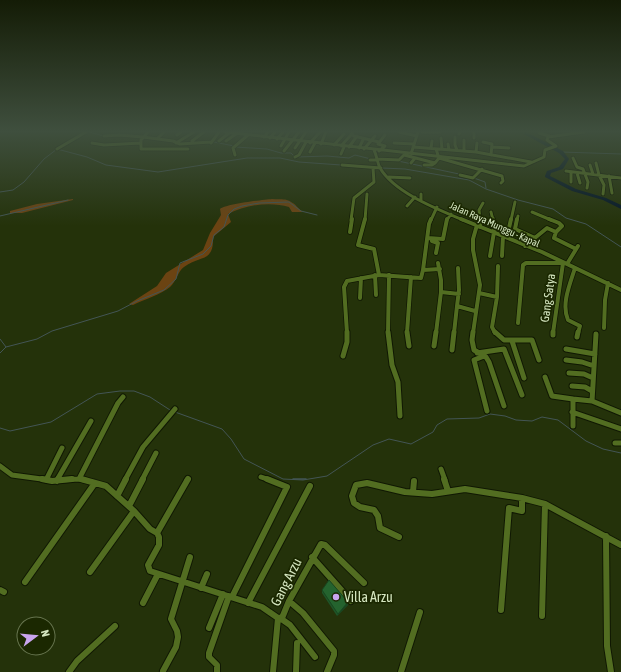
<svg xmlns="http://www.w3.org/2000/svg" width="621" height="672" viewBox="0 0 621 672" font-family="'Asap Condensed',sans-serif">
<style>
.green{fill:#6b4312}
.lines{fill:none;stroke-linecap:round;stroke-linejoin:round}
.stream-far1{stroke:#435555;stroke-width:1}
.stream{stroke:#435555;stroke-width:1.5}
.river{fill:#041727;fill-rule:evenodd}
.minor-far3-casing{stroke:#101803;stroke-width:4.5}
.minor-far2-casing{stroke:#101803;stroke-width:5.5}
.minor-far1-casing{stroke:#101803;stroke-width:7}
.minor-casing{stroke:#101803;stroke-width:8}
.minor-far3{stroke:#526d21;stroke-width:3}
.minor-far2{stroke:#526d21;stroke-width:4}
.minor-far1{stroke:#526d21;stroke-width:5}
.minor{stroke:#526d21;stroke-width:6}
.wall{fill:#1f5528}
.shaded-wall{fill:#194520}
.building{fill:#24632e;stroke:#194520}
.poi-dot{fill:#c9a5ee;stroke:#1b2801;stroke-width:1.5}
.labels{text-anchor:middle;stroke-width:3.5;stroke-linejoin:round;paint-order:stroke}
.far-street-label{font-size:10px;fill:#d6e7c1;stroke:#1b2801}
.street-label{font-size:12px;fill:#d6e7c1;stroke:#1b2801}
.near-street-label{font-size:14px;fill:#d6e7c1;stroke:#1b2801}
.near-poi-label{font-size:14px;fill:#d6e7c1;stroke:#1b2801;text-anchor:start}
</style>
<rect width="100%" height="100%" fill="#24320a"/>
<path class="green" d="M73 199V200L22 213H10V211L37 204Z
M272 199C278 200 286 198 291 202 296 204 298 209 303 212H292L289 207C270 201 245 205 228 214L231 222 213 237C214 263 200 255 184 267 178 271 176 282 170 287 162 294 143 300 133 305L129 304 157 286 166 273 203 250 210 233 221 215 220 209C226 204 262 200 272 199Z"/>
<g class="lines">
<path class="stream-far1" d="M90 132 103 136
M214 142 234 146
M235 147 267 149 281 153H291L294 156
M561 152 621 154
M297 157 327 156 349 158 355 155 371 159
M398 161 459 174
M382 168 405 169 469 180 486 189 518 200 553 209 566 218 586 224 621 247
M474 178 485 182 486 188
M0 192 13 190 24 182 44 159 57 149 87 157 106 165 158 172 247 158H280L299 162 341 165
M0 216 68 200
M0 339 6 347 0 353
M6 347 37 339 52 331 118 311 137 301 164 290 176 279 180 263 203 254 211 246 214 235 224 227 228 215 234 209 242 206 259 203 289 202 301 211 317 215
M175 412 222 429 231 439 244 459 283 479 303 480 327 476 373 445 389 439 411 444 433 432 437 425 447 419 479 418 490 414 505 416 516 420 532 421 542 417 558 420 586 441 603 449 621 453
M0 428 10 431 51 422 97 394 120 391H134L150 397 170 410"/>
<path class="stream" d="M293 479H306"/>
<path class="river" d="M520 132H526L563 151 569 159 563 169 551 173 550 176 576 189 606 198 621 205V209L603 200 572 191 545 177V176L547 171 559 167 565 159 559 153Z"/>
<defs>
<path id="minor-far3" d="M148 132 141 140V149H188
M225 132 524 166 544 157 545 150 556 146 547 140 548 137 584 132
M399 132 417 136
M422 132H440
M474 132V138
M352 133 351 134 354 136 379 142
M539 133 549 136
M459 134 460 132
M177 135 181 132
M104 136 119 135 143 137 173 141 180 144 211 142
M264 137 268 132
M455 137V145L457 150
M270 138 275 132
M441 138 442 149
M157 139 164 132
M277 139 283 132
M464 140V151
M192 141 204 132
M219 141 229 133
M226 141 236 134
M483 142 492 144 491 155
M92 143 104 145 141 143
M176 143 194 132
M211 143 219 132
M310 143 320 132
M394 143 414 144
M321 144 326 132
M378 144 385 146 379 151
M378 144 385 135
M448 144 449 150
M334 145 344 134
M281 146 289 132
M341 146 350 136
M349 147 357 136
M413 147 476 152 531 162
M492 147 509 148
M295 148 306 132
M359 148 363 140
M431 148 432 141
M57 149 86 132
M364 149 375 136
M436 149 439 158 502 176 503 181 501 183
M374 150C377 156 377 162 380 168 395 193 437 209 463 220
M284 151 299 132
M310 152 315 143
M476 152 477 143
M341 154 344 147
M411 154 418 132
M235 155 233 148 248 135
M295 157 299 155 306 142
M573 158 577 167 583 169 588 182 587 188
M377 159 399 160 404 155 435 163 439 158
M370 160H378
M411 163 415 158
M596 163 599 175
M342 165 381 168
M424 165H432L435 163
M590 165 593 174
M566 171 621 178
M571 172V182
M577 173 580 183
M460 175 473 178 482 169
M599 175 604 185 603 194
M609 176 612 193
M389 177 410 178
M421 194V200
M407 206 415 197
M491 212 493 220
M532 212 551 220
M351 220 354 198 374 182 373 168
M365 220 367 194
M431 220 437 207
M447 220 451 214
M480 220 479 210 483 203
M511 220 515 202
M517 220 518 216"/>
<path id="minor-far2" d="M365 219 358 245 374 249 379 275
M431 219 429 224 423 270 440 269
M461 219 542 252 621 290
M480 219V227
M517 219 515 229 535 238
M350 232 352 219
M556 232 554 238 576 249
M428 238 443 239 447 219
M432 241 438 243 436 253
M525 246 547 228 556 232 562 226 559 223 549 219
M490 256 495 226 493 219
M502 256 503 236 509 228 511 219
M438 263 441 280V292L459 294
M567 264 578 246
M575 268C570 284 561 304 568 320L580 326 578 333
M375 275 376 295
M479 293 497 297 492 327 495 333
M497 297 498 266
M360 298 361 278
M457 306 459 290 458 268
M518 323 523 265 526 263H563L553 333
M604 328 605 300 608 283
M347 333 344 287 347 281 379 275 421 278 423 270
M388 333 389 275
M407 333 411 277
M436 333 441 292
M454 333 457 306 475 311
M473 333 480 285 473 250V239L477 225"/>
<path id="minor-far1" d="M388 332 392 365 398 382 400 416
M407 332 409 346
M473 332 472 340 474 350 486 357 489 362 504 406
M495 332 504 340H532L539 360
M596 334 592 401 621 413
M553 335V332
M577 337 578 332
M512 341 524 378
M434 346 436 332
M566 349 595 354
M452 350 454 332
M477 353 504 349 522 395
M343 356 347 342V332
M484 356 474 360 487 411
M566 360 582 362 594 366
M569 373 584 374 593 378
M545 377 552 396 573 399
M572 386 585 387 592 391
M572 412 621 429
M573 426V399L592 401
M615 443H621
M0 466 12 475 49 480
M441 469 445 480
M261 477 270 480
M79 479 118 403 123 397
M46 480 62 448
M57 480 91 421
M59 480 79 479 85 480
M125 480 143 447 175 409
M142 480 156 453
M187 480 188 479"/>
<path id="minor" d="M42 479 52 481 72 479
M81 479 106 486 134 511 150 529 157 533 159 537V545L148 565 150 571 262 607 278 618 273 672
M444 479 448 491
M57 481 58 479
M413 492 414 481
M117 496 126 479
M129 506 143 479
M157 533 188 479
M606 536 607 646 611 672
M399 537 380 528 378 516 374 510 360 507 354 503 352 496 356 485 367 483 405 492 432 494 465 489 522 498 545 504 621 545
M312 557 351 601
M90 572 134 511
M25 582 95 483
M201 588 207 574
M0 590 4 592
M232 597 287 487 267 479
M289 601 303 613 334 651V655L327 672
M143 603 158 574
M248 603 310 486
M501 610 509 508 522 511V498
M542 616 545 504
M280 618 290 625 315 657
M282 618 289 601 321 544 325 545 364 583
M209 628 223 594
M163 671 176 647 178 637 177 631 171 619 190 557
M69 672 77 661 115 626
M217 672V665L209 657V653L229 596
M296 672 297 643
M401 672 420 612"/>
</defs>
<use href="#minor-far3" class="minor-far3-casing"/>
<use href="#minor-far2" class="minor-far2-casing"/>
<use href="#minor-far1" class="minor-far1-casing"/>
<use href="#minor" class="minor-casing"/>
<use href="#minor-far3" class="minor-far3"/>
<use href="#minor-far2" class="minor-far2"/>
<use href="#minor-far1" class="minor-far1"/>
<use href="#minor" class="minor"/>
</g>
<path class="wall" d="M322 590 348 602V605L337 616 322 593Z"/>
<path class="shaded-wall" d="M348 602V605L337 616 338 614Z"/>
<path class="building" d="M329 580 348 602 338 614 322 590Z"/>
<linearGradient id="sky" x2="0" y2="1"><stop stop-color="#141c06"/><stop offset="0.58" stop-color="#3f4f3e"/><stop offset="1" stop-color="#3f4f3e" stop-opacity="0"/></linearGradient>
<rect width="621" height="226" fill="url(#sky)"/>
<circle class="poi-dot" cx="336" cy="597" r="4"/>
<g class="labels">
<g class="far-street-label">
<text transform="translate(495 224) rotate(24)" y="4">Jalan Raya Munggu - Kapal</text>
</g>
<g class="street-label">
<text transform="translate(548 298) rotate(-82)" y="4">Gang Satya</text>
</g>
<g class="near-street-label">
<text transform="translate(286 582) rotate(-63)" y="5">Gang Arzu</text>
</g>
<g class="near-poi-label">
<text x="344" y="602">Villa Arzu</text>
</g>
</g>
<g transform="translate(36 636) rotate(74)"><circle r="19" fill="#1b2801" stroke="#66744e"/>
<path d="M0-3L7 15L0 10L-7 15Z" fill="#c9a5ee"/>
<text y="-6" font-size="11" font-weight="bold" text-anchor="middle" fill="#d6e7c1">N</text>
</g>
</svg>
